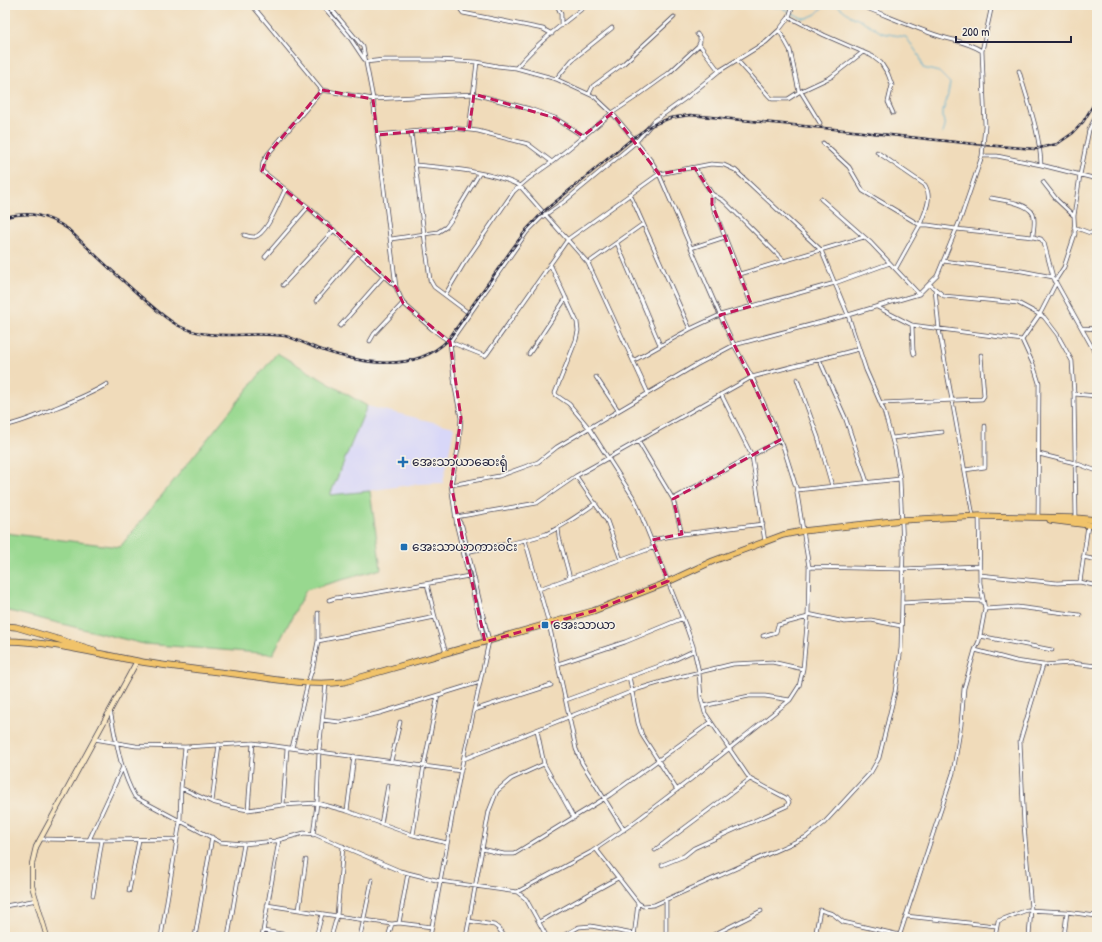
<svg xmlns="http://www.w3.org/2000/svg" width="1102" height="942" viewBox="0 0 1102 942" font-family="'Patrick Hand','Noto Sans Myanmar',sans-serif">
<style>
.built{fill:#d8d7f8}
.green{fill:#98d88f;stroke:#5d7d65}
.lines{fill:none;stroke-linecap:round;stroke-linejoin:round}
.stream{stroke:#52accf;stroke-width:1}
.street-casing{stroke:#413e4e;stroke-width:4.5}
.secondary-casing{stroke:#413e4e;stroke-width:6}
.highway-casing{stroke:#413e4e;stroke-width:7}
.street{stroke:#fff;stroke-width:3}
.secondary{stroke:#f9e7c3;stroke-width:4.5}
.highway{stroke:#f1c36a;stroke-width:5.5}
.rail-casing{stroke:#22223b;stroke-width:2.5}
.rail{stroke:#f7f3e8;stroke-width:1;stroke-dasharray:3;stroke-linecap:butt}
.marked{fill:none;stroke:#c2185b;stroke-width:3;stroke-dasharray:8 5;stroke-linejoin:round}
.poi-dot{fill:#1f6fb2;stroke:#f7f3e8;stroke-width:1.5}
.labels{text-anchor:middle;stroke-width:3;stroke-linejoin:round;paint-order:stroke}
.poi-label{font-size:12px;fill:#22223b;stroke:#f7f3e8;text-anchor:start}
</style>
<rect width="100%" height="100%" fill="#f7f3e8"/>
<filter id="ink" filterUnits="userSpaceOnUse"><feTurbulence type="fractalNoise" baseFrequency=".025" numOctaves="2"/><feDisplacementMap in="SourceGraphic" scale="8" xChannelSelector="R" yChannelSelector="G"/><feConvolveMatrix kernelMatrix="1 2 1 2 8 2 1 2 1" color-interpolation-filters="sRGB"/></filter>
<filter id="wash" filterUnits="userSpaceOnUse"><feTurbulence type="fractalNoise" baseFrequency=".012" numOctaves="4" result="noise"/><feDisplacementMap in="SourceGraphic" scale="16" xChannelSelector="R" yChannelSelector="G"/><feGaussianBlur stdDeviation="0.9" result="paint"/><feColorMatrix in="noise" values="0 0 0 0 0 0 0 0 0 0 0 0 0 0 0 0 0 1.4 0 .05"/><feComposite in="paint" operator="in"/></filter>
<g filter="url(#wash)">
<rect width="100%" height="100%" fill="#f0dbba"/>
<path class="built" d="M367 406 454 427 443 483 417 484 330 496Z"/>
<path class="green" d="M277 353 367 406 330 495 370 491 381 569 306 590 273 654 144 644 9 611H5V533L120 547Z"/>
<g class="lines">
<path class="stream" d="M762 5 782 8 802 18H807L816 14 825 5
M837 5 851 16 868 24 882 33 906 37 920 57 923 68 939 72 950 83 947 99 943 111V118L945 127 943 133"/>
</g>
</g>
<g filter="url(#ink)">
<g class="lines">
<defs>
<path id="street" d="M252 5 322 90 373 99 474 94 530 109 555 118 583 136
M322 5 348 35 364 59
M328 5 363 47 373 99 396 287 403 303 432 329 450 342 455 388 461 418 459 444 451 485 457 527 485 642
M353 5H362
M557 5 561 14V26
M859 5C885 15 910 26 936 35 953 41 966 41 982 51
M458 6 463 13 543 29 552 34
M789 17 824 35 872 56 881 63 888 74 892 85 888 102 893 113
M779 30 790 50 799 92
M699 44 719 71
M737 60 769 96 772 99H788L799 92 831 77 863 52
M366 62 383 60H439L477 62 497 66 516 68 556 79 595 97 612 113 633 138 652 162 659 174 720 315 734 345 752 377 783 446 796 487 809 567 808 614 803 669 799 686 790 700 691 779 632 824 591 852 517 892
M516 68C536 44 562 24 587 5
M556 79 572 60 612 28
M322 90 268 154 263 162 262 171 308 207 396 287
M801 92 820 123
M589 94 593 86 623 64 674 17
M469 130 477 62
M411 132 430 280 434 287 470 314
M377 135 452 128 478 131 528 144 552 162
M823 143 849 167 863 191 920 225C925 211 933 199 925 185L877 152
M982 156 985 126 982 51 992 5
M415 165C446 168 492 171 520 186L588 263 648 393
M1041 165 1097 179
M695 168 712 194 724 201 784 261
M1043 182 1057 200 1074 216
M630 194 690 329
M712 194V204L752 306
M991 198C1002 200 1028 203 1033 214 1036 221 1033 229 1033 237
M821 199 871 243 919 294
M1074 227 1090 233 1097 232
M244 235C247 236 251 237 254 237 267 235 279 201 285 190
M391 239 438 232 446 227 452 219 479 174
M617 243 660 345
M691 248 725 237
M265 257 308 207
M943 261 1022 271 1053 277
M588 263 643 224
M550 264 577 322 578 331 576 340 555 393 556 395 569 404 589 428 635 500 687 629 693 646 699 672 701 698 705 713 750 779 655 850
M896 268 920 225H928L956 229 1033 237 1041 239 1044 243 1053 277 1097 356
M740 274 864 237
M1055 281 1064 267 1075 234 1074 216 1080 175 1089 130 1097 114
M929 284 944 296 1018 303 1044 317 1057 334 1072 361 1074 394 1076 518
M283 285 334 230
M935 289 939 329 973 516
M445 295 463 265 514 191 528 179 552 162 612 113 636 97 669 73 698 46 700 42V38L697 34
M316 301 358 252
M877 307 912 325 1022 340 1033 364 1039 383 1038 517
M912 325 913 350 914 354
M340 326 383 277
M1082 328 1097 329
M1022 340 1040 314 1056 283
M370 341 374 334 403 303
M529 354 566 298
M819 359 845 417 867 482
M633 361 690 329 720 315 835 283 890 263
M596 377 618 410
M797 379 818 437 832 486
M721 394 752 456 765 542
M1074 394 1097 396
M881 403 982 399 984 396 981 355
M5 426C22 422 39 415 55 408 73 401 91 394 107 384
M892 438 942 432
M638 441 673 499 682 534
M1039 454 1075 463 1097 471
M965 470 985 467V426
M576 476 607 521 621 560
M451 485 499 476 538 462 557 447 589 428 696 365 734 345 848 315 919 294 937 276 960 220 982 156H997L1041 165C1040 133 1028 102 1019 71
M797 490 900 479
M673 499 780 440
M456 517 537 503 576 476 752 377 859 349
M558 528 559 537 570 578
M525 540 549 624 576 749 582 763 624 830
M652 540 682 534 763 524
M467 552C493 546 521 543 546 534 564 526 580 514 596 503
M1083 557 1097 560
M809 567 902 569 979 566
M980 575 1057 583 1080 582 1088 525
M1080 582 1097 586
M427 584 435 617 446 653
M539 589 655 547
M329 600 335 598 363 595 469 576
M902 603 954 600 983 601
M985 609 1017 607 1080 615
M808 614 845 622 871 620 901 626
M763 636 776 632 778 625 808 617
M980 636 1052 650
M318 641 435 617
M975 650 1016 661 1043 665 1071 663 1097 666
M558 664 625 642 683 618
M629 676 638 723 642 735 677 790
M566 700 670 662 693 651
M703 706 749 696H765L790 700
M110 710C116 740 120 770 135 797L220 842 244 844 275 841 304 833 314 834 400 871 440 881 517 892 526 899 547 937
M474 710 551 685
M322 720 340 722 380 713 480 682
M537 730 544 764 574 818
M94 739 136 746 185 747 253 743 461 771
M292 748 308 682 313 667 318 641V613
M464 759 638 689 679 677 733 664 772 662 803 669
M391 761 400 722
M181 788 212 802 231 807 248 810 283 805 317 803 347 811 413 835 447 843
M212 802 219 744
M283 805 287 748
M248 810 253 743
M347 811 354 756
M381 824 388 785
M313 835 317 803 319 751 326 684
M413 835 424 765 438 695
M40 839 102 840 177 839
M89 840 122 769
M482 849 504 854H514L610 795 711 722
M596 849 638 903 643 906 654 905 806 837 824 823 871 772 879 758 895 692 901 648 903 548 900 479 895 450 884 411 866 370 848 315 821 250 735 170 724 165 711 164 659 174 568 239 487 354 485 356 450 342 527 232 542 217 565 201 636 142 654 121 686 98 719 71 766 42 779 30 789 17 793 5
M662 865 684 856 694 848 787 806 789 802 786 798 750 779
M129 891 139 840
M93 895 102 840
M267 905 337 916 392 924 399 923 432 927
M5 906 37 900
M299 910 306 860
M906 916 996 926
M469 921 494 925 498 928 505 937
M539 922 618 878
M399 923 408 873
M263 931 301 937
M5 936 18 934 20 937
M161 937 180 821 181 788 185 747
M195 937 212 837
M228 937 244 844
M262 937 279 840
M316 937 322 914
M331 937 337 916 343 846
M360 937 372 880
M388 937 392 924
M430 937 460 774 489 641 462 526 457 518
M466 937 489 811 497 791 511 779 544 764
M561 937 579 927 591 926 634 934
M634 937 638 903
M666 937V900
M709 937 761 911
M815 937 820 910 833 914 843 922 900 935
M899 937 953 773 961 725 964 688 975 650 979 641 985 609 980 583 979 516
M995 937 998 921 1027 910 1067 912 1096 916 1097 918
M1029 937 1031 909 1024 825 1020 741 1043 665
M1064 937 1067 912
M1096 937 1097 925"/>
<path id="secondary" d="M47 937 32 886V864L36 847 137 661"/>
<path id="highway" d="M1050 520 1097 526
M5 626 16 627 94 650
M5 641C47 641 95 653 137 661 169 667 203 670 236 674 272 679 308 686 344 682L593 611 661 585 713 561 783 535 803 531 902 520 979 516 1076 518 1097 520"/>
</defs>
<use href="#street" class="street-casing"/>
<use href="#secondary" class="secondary-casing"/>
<use href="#highway" class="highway-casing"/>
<use href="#street" class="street"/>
<use href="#secondary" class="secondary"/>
<use href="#highway" class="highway"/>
<defs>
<path id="rail" d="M5 217C30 211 47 215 68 229 91 251 115 274 139 295 151 305 163 317 177 325 211 343 249 330 285 336 296 339 306 344 316 348 358 363 413 375 448 340L512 249 527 229 543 212 633 138 650 126 670 118 690 115 701 116 834 129 984 145 1035 149 1057 144 1073 133 1083 122 1097 99"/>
</defs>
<use href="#rail" class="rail-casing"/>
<use href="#rail" class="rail"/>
</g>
</g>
<path class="marked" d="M322 90 373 99 377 135 452 128 469 130 474 94 555 118 583 136 612 113 659 174 695 168 712 194V204L752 306 720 315 780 440 673 499 682 534 652 540 668 581 593 611 485 642 451 485 461 418 450 342 403 303 396 287 334 230 262 171 268 154Z"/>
<g class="poi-dot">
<path d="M401 456h4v4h4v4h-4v4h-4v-4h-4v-4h4z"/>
<rect x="400" y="543" width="8" height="8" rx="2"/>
<rect x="541" y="621" width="8" height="8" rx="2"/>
</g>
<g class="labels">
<g class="poi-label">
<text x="412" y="466">အေးသာယာဆေးရုံ</text>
<text x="412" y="551">အေးသာယာကားဝင်း</text>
<text x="553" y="629">အေးသာယာ</text>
</g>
</g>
<rect width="1102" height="942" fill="none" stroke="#f7f3e8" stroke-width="20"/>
<path d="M956 36v6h115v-6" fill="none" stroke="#22223b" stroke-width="2"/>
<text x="962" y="36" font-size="12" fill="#22223b" stroke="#f7f3e8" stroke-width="3" paint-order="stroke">200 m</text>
</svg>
